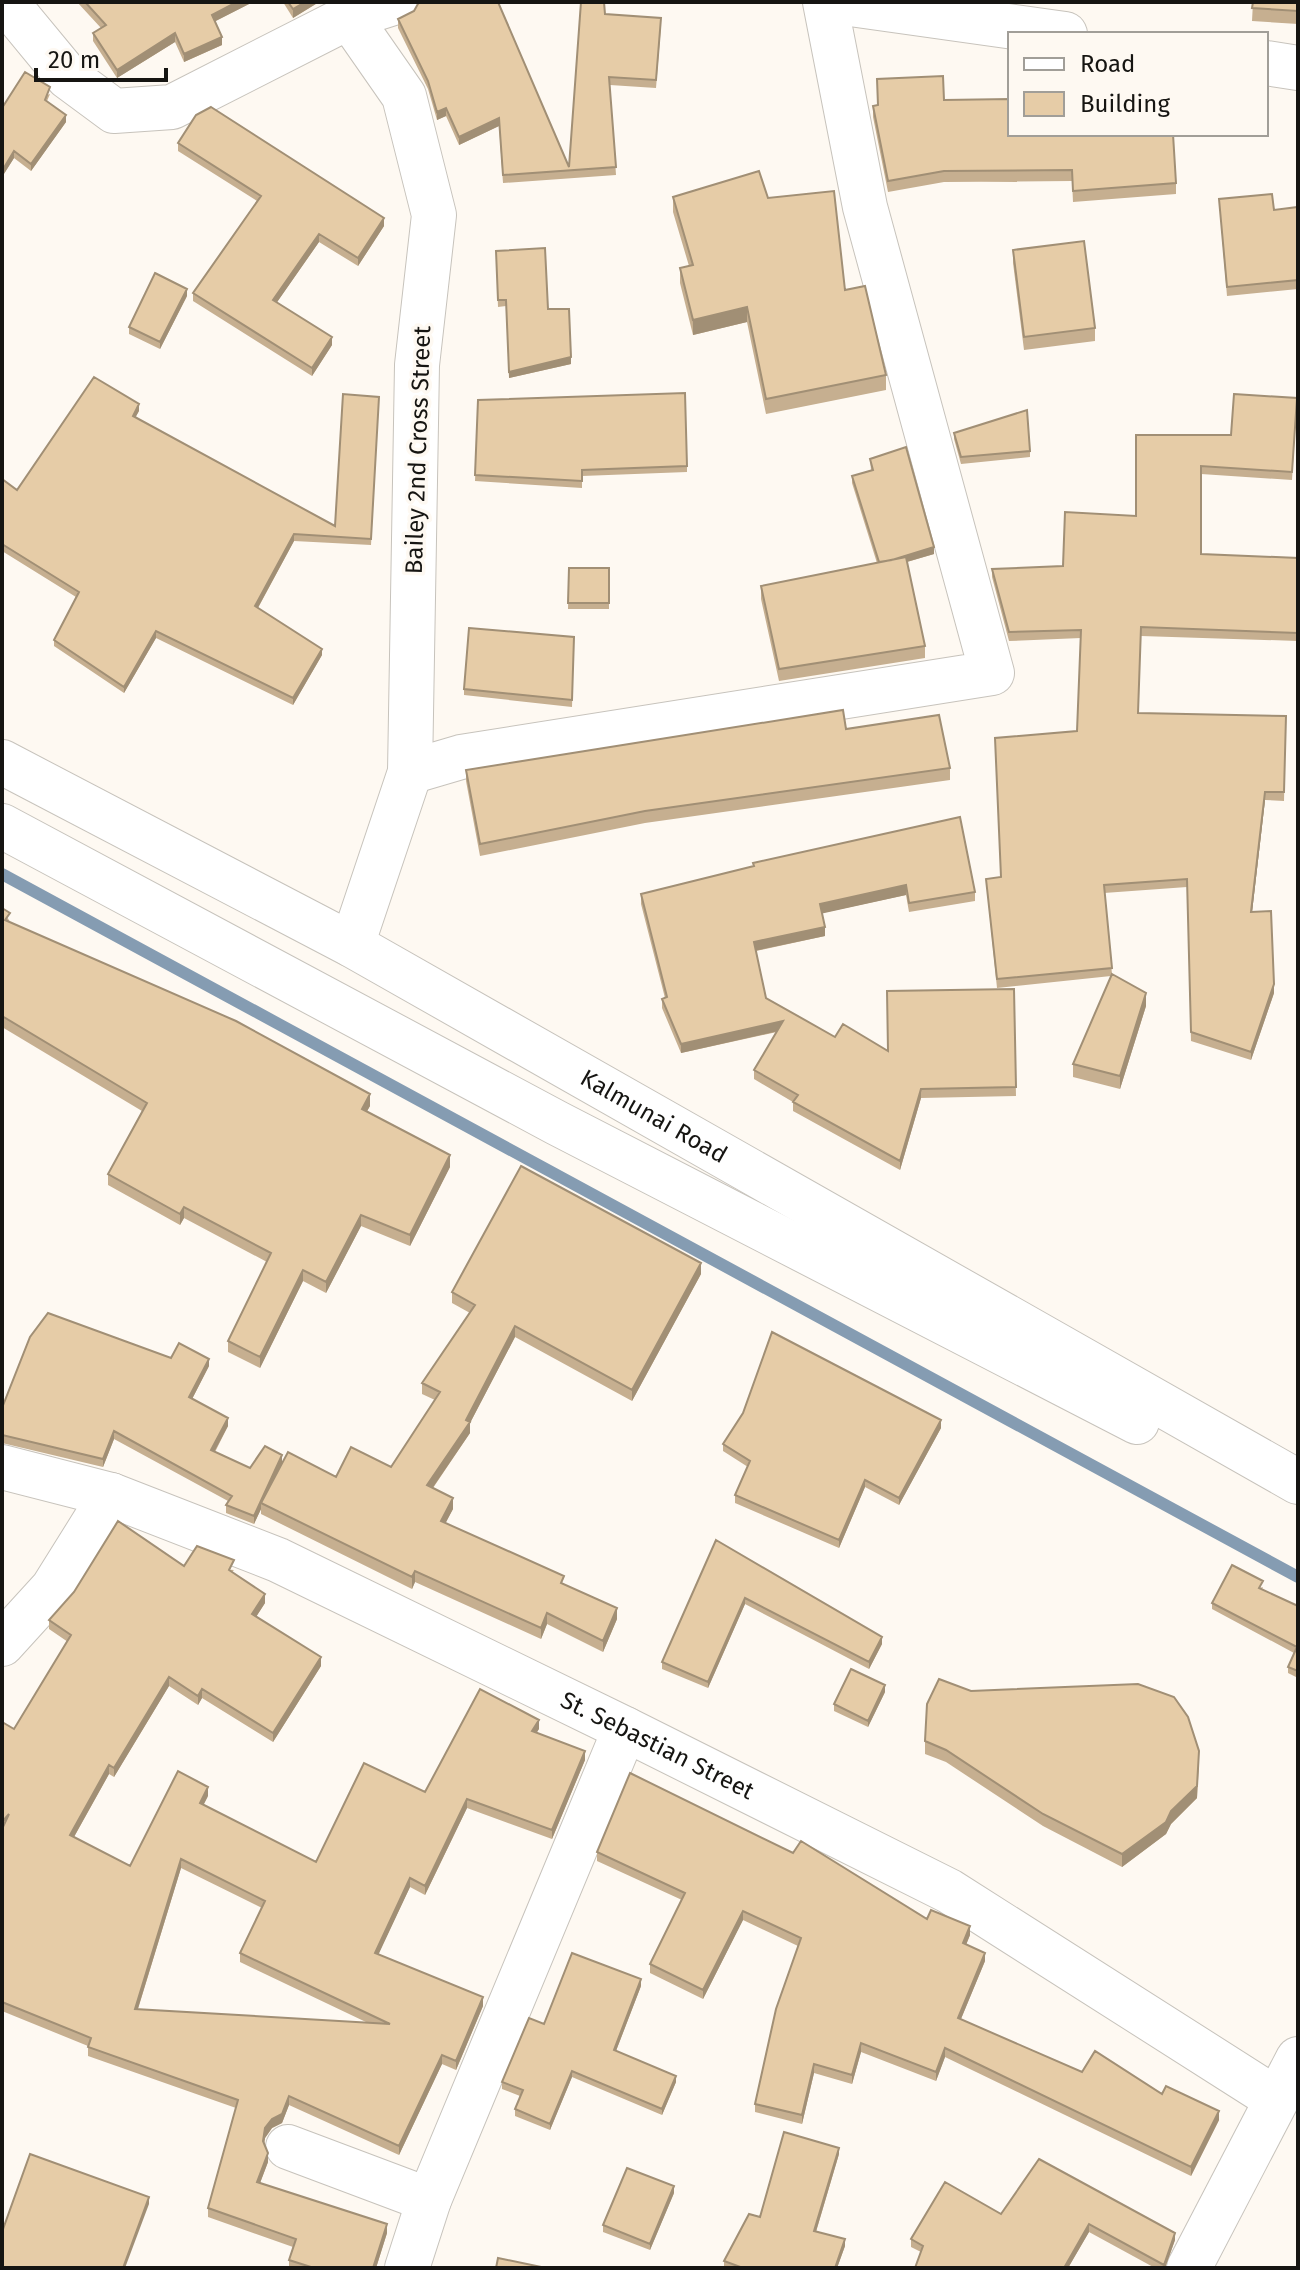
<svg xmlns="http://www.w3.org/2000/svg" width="1300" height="2270" viewBox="0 0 1300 2270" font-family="'Fira Sans',sans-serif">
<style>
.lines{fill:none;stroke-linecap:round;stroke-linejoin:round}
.stream{stroke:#859cb2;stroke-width:12}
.street-casing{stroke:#c7c3bc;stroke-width:46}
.secondary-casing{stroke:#c7c3bc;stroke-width:46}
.primary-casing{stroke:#c7c3bc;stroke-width:46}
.highway-casing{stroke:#c7c3bc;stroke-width:46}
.street{stroke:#fff;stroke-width:44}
.secondary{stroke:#fff;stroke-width:44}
.primary{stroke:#fff;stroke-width:44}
.highway{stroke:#fff;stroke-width:44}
.wall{fill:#c6af90;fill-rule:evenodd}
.shaded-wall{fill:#a18f75}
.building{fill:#e6cca7;stroke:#a18f75;stroke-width:2;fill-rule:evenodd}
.labels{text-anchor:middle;stroke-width:7;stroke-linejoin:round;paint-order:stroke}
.street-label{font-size:24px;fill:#161512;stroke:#fef9f2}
</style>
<rect width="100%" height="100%" fill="#fef9f2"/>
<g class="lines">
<path class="stream" d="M2 874 1298 1577"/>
<defs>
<g id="street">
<path d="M410 772 461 757 992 673 865 207 825 2"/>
<path id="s1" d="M2 1467 111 1495 278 1560 625 1729 949 1891 1276 2099"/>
<path d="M2 1644 53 1588 111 1495"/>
<path d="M288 2147 429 2200"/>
<path d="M407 2268 429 2200 625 1729"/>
</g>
<path id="secondary" d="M6 2 68 77 114 111 172 107 349 17 396 2
M836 2 1065 34
M349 17 404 96 434 215 417 365 410 772 352 945
M1266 63 1298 68"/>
<path id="primary" d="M1189 2268 1298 2059"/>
<g id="highway">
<path id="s2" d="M2 762 352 945 1298 1482"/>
<path d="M2 826 557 1123 1137 1422"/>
</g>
</defs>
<use href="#street" class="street-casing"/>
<use href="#secondary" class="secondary-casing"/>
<use href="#primary" class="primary-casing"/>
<use href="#highway" class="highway-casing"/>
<use href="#street" class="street"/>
<use href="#secondary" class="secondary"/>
<use href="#primary" class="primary"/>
<use href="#highway" class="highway"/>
</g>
<path class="wall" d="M77 2H253L215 21 222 45 184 62 175 42 117 78 93 41V33L101 28Z
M283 2H319L293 18Z
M1253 2H1298V24L1252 21Z
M414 11 502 14 569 167 605 14 661 26 656 88 610 85 616 175 503 183 499 126 459 145 446 116 437 120 428 89 398 28V19Z
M50 94 47 101 66 122 31 171 14 158 2 177V108Z
M944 100 1176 183V194L1073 202 1072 181 944 182 888 192 873 117V106Z
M178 143 384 226 358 266 319 242 277 302 332 345 312 376 193 301V293L257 201 178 151Z
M673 197 768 198 845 290 886 375V390L766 414 747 322 693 335 680 283V268L689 266 673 212Z
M1219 199 1274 210 1298 207V289L1227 296Z
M1013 250 1095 328V341L1024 350 1013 263Z
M496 251 571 364 509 378 506 306 498 307Z
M187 296 160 349 129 334V327Z
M379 397 371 545 294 541 258 608 322 655 293 705 156 638 124 693 54 646V640L76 597 2 551V479L17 490 139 411 135 417 335 526Z
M1297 398 1292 480 1201 474V554L1298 558V641L1141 636 1138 713 1286 716 1284 801 1265 800 1252 912 1274 993 1251 1060 1191 1041 1187 887 1104 893 1112 974 1146 1006 1120 1089 1073 1077V1064L1111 976 997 988 986 879 1001 877 1077 731 1081 638 1009 641 992 577V569L1063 566 1136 516 1231 435Z
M478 400 687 466V472L582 476V488L475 481Z
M954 433 1030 451V457L961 464 954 439Z
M870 459 934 554 907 562 925 646V658L779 681 761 599V586L877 563 852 483V476L871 470Z
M569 568H609V609H568Z
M574 637 572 707 464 695V689Z
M846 729 950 768V780L645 823 480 856 466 781V770Z
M753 863 975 892V901L909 912 906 895 822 913 825 936 756 951 766 998 835 1037 888 1051 1014 989 1016 1096 921 1098 900 1170 793 1111V1102L754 1079V1070L777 1032 681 1053 662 1008V999L665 998 641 904V894L753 866Z
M2 908 10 922 370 1106 367 1111 450 1167 410 1246 361 1226 326 1293 303 1281 260 1368 228 1352V1341L267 1262 184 1218 180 1225 108 1185V1174L142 1111 2 1027Z
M701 1274 632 1401 515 1337 470 1423V1433L433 1488 453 1509 445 1523 564 1585 617 1619 603 1652 547 1624 541 1639 415 1582 412 1589 261 1514V1509L254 1524 226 1513V1505L228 1501 114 1439 103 1467 2 1443V1408L171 1358 209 1366 192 1399 228 1426 215 1452 250 1468 282 1462 336 1477 391 1467 435 1400 422 1394V1383L470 1313 452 1303V1292Z
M941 1428 899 1505 865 1487 839 1548 735 1503V1495L748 1467 723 1451V1444Z
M716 1540 882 1644 869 1669 745 1604 708 1688 662 1669V1662Z
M184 1566 234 1570 232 1572 265 1603 256 1617 321 1666 273 1742 202 1698 198 1705 169 1686 114 1777 109 1774 74 1837 130 1866 208 1796 203 1805 316 1862 425 1792 539 1729 536 1733 585 1760 552 1839 467 1808 425 1895 410 1887 378 1954 483 2006 456 2070 442 2064 399 2155 289 2105 282 2123 272 2128 265 2138 264 2143 268 2162 260 2183 387 2233 376 2268H289V2260L293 2247 208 2217V2208L236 2108 88 2056V2046L2 2011V1722L14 1729 68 1642 49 1629V1620ZM181 1868 262 1908 240 1953V1962L368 2023 138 2009Z
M1263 1587 1262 1589 1298 1606V1678L1288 1673V1667L1294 1653 1212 1609V1603Z
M971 1691 1199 1764 1197 1798 1171 1824 1166 1834 1122 1867 1043 1826 946 1762 925 1754V1741Z
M885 1692 868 1727 834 1711V1704Z
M597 1852 927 1919 970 1935 966 1945 985 1961 961 2019 1082 2072 1162 2094 1219 2120 1191 2176 945 2057 936 2081 861 2052 852 2084 814 2073 802 2124 755 2112V2104L798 1946 743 1920 703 1999 650 1973V1964L682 1900 597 1861Z
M641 1986 616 2051 676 2082 662 2115 572 2077 550 2130 515 2116V2109L520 2096 502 2089V2082L544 2024Z
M839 2154 816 2232 845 2246 837 2268H724V2261L760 2217Z
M1039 2159 1175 2240 1165 2268H1155L1089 2232 1068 2268H915L921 2252 911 2247V2239L1001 2214Z
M674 2193 650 2250 603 2232V2225Z"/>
<path class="shaded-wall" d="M237 2H253L212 23V15Z
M305 2H319L293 18V9Z
M175 33V42L117 78V70Z
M222 37V45L184 62V54Z
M446 108V116L437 120V112Z
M66 115V122L31 171V164Z
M499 118V126L459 145V137Z
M14 151V158L2 177V171Z
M384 218V226L358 266V258Z
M319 234V242L273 308V300Z
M187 289V296L160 349V342Z
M747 307V322L693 335V320Z
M332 337V345L312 376V368Z
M571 357V364L509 378V372Z
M139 404V411L133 422V416Z
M294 534V541L255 613V606Z
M934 547V554L879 570V564Z
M156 631V638L124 693V687Z
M322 649V655L293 705V698Z
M1265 792V800L1251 921V912Z
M906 885V895L820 914V904Z
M825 927V936L754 951V942Z
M1274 984V993L1251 1060V1052Z
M1146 993V1006L1120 1089V1076Z
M783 1021V1030L681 1053V1044Z
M921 1089V1098L900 1170V1161Z
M370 1094V1106L362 1120V1109Z
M450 1155V1167L410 1246V1235Z
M184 1207V1218L180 1225V1214Z
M361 1215V1226L326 1293V1282Z
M701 1263V1274L632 1401V1390Z
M303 1270V1281L260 1368V1357Z
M515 1326V1337L470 1423V1433L427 1496V1485L466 1420Z
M209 1359V1366L189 1405V1397Z
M228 1418V1426L211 1458V1450Z
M941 1420V1428L899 1505V1498Z
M114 1431V1439L103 1467V1459Z
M282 1455V1463L261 1503V1509L254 1524V1516Z
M865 1480V1487L839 1548V1540Z
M453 1498V1509L441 1532V1521Z
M415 1571V1582L412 1589V1577Z
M265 1594V1603L252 1623V1614Z
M745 1598V1604L708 1688V1682Z
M617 1608V1619L603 1652V1641Z
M547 1613V1624L541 1639V1628Z
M882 1637V1644L869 1669V1662Z
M321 1657V1666L273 1742V1733Z
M169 1677V1686L114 1777V1768Z
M885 1685V1692L868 1727V1721Z
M202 1689V1698L198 1705V1696Z
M539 1720V1729L532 1740V1731Z
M585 1751V1760L552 1839V1830Z
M1199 1751 1197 1798 1171 1824 1166 1834 1122 1867V1854Z
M109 1765V1774L70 1844V1835Z
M208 1787V1796L200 1812V1803Z
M467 1799V1808L425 1895V1886Z
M181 1859V1868L135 2018V2009Z
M410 1878V1887L375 1962V1953Z
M743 1911V1920L703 1999V1990Z
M970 1926V1935L963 1952V1943Z
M985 1953V1961L958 2026V2018Z
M641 1979V1986L614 2056V2050Z
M483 1997V2006L456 2070V2061Z
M861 2043V2052L852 2084V2075Z
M945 2048V2057L936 2081V2072Z
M442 2055V2064L399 2155V2146Z
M814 2064V2073L802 2124V2115Z
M572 2071V2077L550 2130V2124Z
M676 2076V2082L662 2115V2109Z
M289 2096V2105L282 2123 272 2128 265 2138 263 2150 265 2128Z
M1219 2111V2120L1191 2176V2167Z
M839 2148V2154L814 2238V2231Z
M268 2153V2162L257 2191V2182Z
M674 2186V2193L650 2250V2244Z
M149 2197V2204L125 2268H123Z
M387 2224V2233L376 2268H373Z
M1089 2224V2232L1068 2268H1064Z
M1175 2233V2240L1165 2268H1164Z
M845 2239V2246L837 2268H835Z"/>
<path class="building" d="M85 2H237L212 15 222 37 184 54 175 33 117 70 93 33 106 25Z
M288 2H305L293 9Z
M419 2H498L569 167 581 2H604L605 14 661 18 656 80 609 77 616 167 503 175 499 118 459 137 446 108 437 112 428 81 398 19 414 11Z
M1253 2H1298V11L1252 8Z
M25 72 50 87 45 100 66 115 31 164 14 151 2 171V108Z
M943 76 944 100 1010 99V134H1173L1176 183 1073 191 1072 170 944 171 888 181 873 106 878 105 877 79Z
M211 107 384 218 358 258 319 234 273 300 332 337 312 368 193 293 261 196 178 143 196 115Z
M759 171 768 198 834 191 845 290 865 286 886 375 766 399 747 307 693 320 680 268 693 265 673 197Z
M1272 194 1274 210 1298 207V280L1227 287 1219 199Z
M1084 241 1095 328 1024 337 1013 250Z
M545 248 548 309H569L571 357 509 372 506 300H498L496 251Z
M155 273 187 289 160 342 129 327Z
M94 377 139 404 133 416 335 526 343 394 379 397 371 539 294 534 255 606 322 649 293 698 156 631 124 687 54 640 79 592 2 544V479L17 490Z
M685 393 687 466 582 470V481L475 475 478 400Z
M1234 394 1297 398 1292 472 1201 466V554L1298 558V633L1141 627 1138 713 1286 716 1284 792H1265L1251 912 1271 911 1274 984 1251 1052 1191 1032 1187 879 1104 885 1112 968 997 979 986 879 1001 877 995 738 1077 731 1081 630 1009 632 992 569 1063 566 1065 512 1136 516V435H1231Z
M1027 410 1030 451 961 457 954 433Z
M906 447 934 547 892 560 879 562 852 476 873 470 870 459Z
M906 557 925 646 779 669 761 586Z
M569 568H609V603H568Z
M469 628 574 637 572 700 464 689Z
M843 710 846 729 939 715 950 768 645 811 480 844 466 770Z
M960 817 975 892 909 903 906 885 820 904 825 927 754 942 766 998 835 1037 843 1024 888 1051 887 991 1014 989 1016 1087 921 1089 900 1161 793 1102 798 1095 754 1070 783 1021 681 1044 662 999 667 997 641 894 754 866 753 863Z
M2 908 10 913 5 920 236 1021 370 1094 362 1109 450 1155 410 1235 361 1215 326 1282 303 1270 260 1357 228 1341 271 1253 184 1207 180 1214 108 1174 147 1103 2 1016Z
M1112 974 1146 993 1120 1076 1073 1064Z
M521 1166 701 1263 632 1390 515 1326 466 1420 470 1422 427 1485 453 1498 441 1521 564 1576 561 1583 617 1608 603 1641 547 1613 541 1628 415 1571 412 1577 261 1503 288 1452 336 1477 351 1447 391 1467 440 1392 422 1383 475 1305 452 1292Z
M48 1313 171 1358 179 1343 209 1359 189 1397 228 1418 211 1450 250 1468 265 1446 282 1455 254 1516 226 1505 232 1496 114 1431 103 1459 2 1435V1408L30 1337Z
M772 1332 941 1420 899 1498 865 1480 839 1540 735 1495 750 1461 723 1444 743 1413Z
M118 1521 184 1566 197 1546 234 1560 229 1570 265 1594 252 1614 321 1657 273 1733 202 1689 198 1696 169 1677 114 1768 109 1765 70 1835 130 1866 178 1771 208 1787 200 1803 316 1862 364 1763 425 1792 480 1689 539 1720 532 1731 585 1751 552 1830 467 1799 425 1886 410 1878 375 1953 483 1997 456 2061 442 2055 399 2146 289 2096 282 2114 272 2119 265 2128 263 2141 268 2153 257 2182 387 2224 373 2268H314L289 2260 296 2239 208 2208 238 2100 88 2047 91 2038 2 2002V1829L9 1814 2 1822V1722L14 1729 71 1635 49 1620 74 1592ZM181 1859 265 1901 240 1953 390 2024 135 2009Z
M716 1540 882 1637 869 1662 745 1598 708 1682 662 1662Z
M1232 1565 1263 1581 1259 1588 1298 1606V1671L1288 1667 1297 1647 1212 1603Z
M851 1669 885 1685 868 1721 834 1704Z
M939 1679 971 1691 1138 1684 1174 1697 1188 1717 1199 1751 1197 1786 1171 1811 1166 1822 1122 1854 1043 1814 946 1750 925 1741 927 1704Z
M630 1773 793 1853 801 1841 927 1919 931 1910 970 1926 963 1943 985 1953 958 2018 1082 2072 1095 2051 1162 2094 1166 2086 1219 2111 1191 2167 945 2048 936 2072 861 2043 852 2075 814 2064 802 2115 755 2104 776 2009 801 1938 743 1911 703 1990 650 1964 685 1893 597 1852Z
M572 1953 641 1979 614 2050 676 2076 662 2109 572 2071 550 2124 515 2109 523 2090 502 2082 529 2018 544 2024Z
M784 2132 839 2148 814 2231 845 2239 835 2268H743L724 2261 749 2214 760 2217Z
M30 2154 149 2197 123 2268H2V2232Z
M1039 2159 1175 2233 1164 2265 1089 2224 1064 2268H915L923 2246 911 2239 945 2182 1001 2214Z
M627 2168 674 2186 650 2244 603 2225Z
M498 2258 546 2268H496Z"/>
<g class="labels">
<g class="street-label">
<text transform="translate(418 450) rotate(-88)" y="8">Bailey 2nd Cross Street</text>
<text dy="8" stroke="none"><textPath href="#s2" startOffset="742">Kalmunai Road</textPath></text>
<text dy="8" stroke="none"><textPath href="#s1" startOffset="714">St. Sebastian Street</textPath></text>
</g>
</g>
<rect width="1300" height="2270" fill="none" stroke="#161512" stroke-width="8"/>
<rect x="1008" y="32" width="260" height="104" fill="#fef9f2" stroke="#a19e98" stroke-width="2"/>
<rect x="1024" y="58" width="40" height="12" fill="#ffffff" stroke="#a19e98" stroke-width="2"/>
<text x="1080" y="72" font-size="24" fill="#161512">Road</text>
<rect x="1024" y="92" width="40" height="24" fill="#e6cca7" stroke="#a19e98" stroke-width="2"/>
<text x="1080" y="112" font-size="24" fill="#161512">Building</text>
<path d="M36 68v12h130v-12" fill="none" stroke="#161512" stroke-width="4"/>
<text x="48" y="68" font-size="24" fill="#161512" stroke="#fef9f2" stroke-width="6" paint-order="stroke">20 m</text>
</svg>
